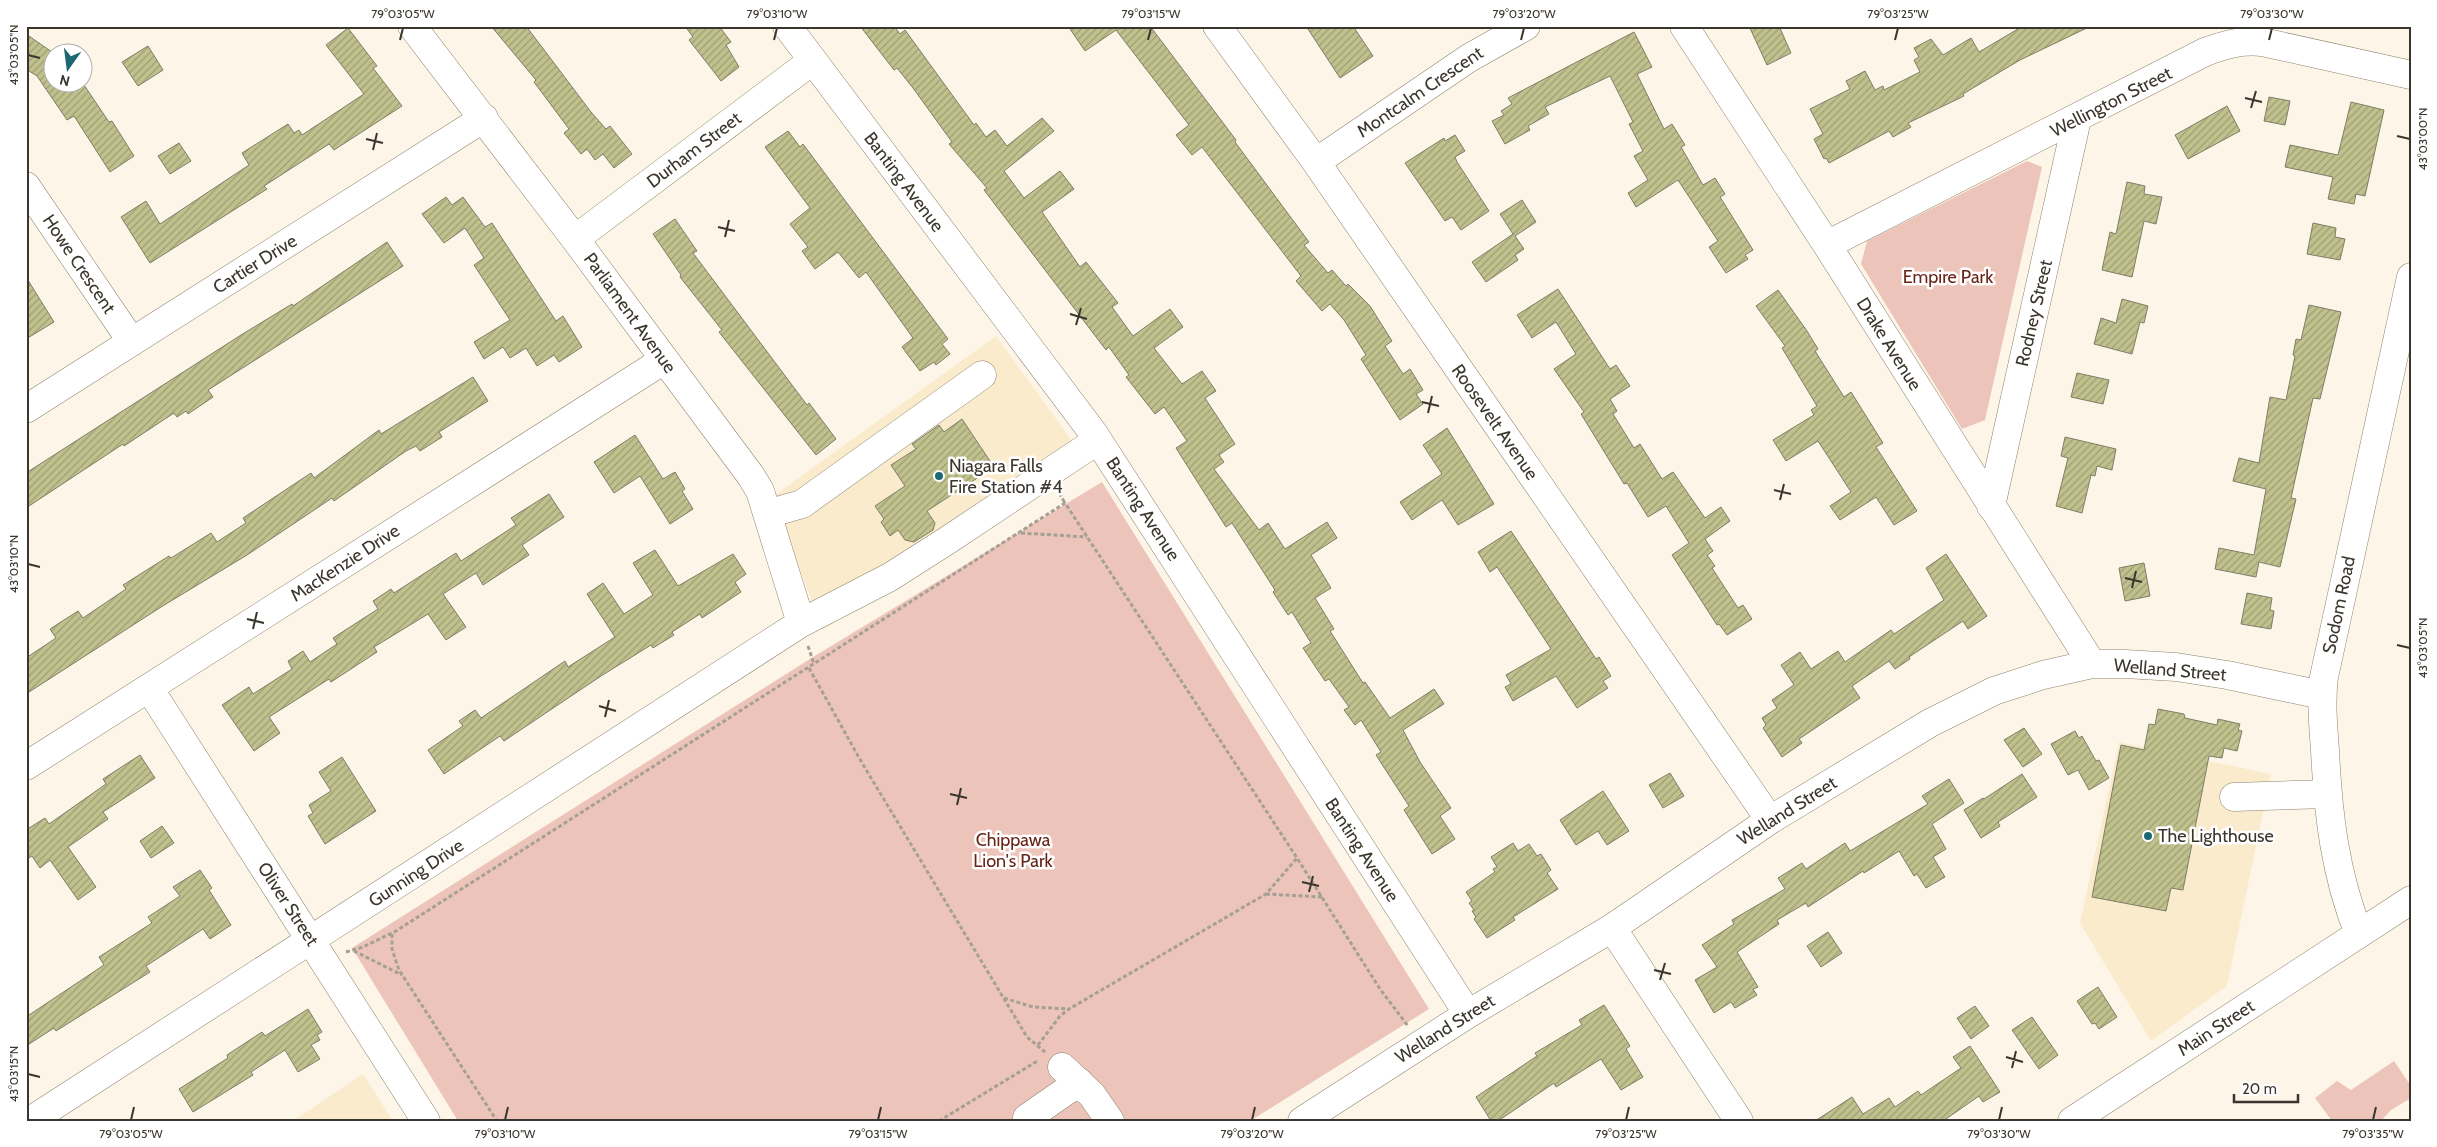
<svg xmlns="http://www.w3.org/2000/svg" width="2437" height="1147" viewBox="0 0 2437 1147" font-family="Cabin,sans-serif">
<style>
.built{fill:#fbebcd}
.park{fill:#edc4ba}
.building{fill:url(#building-hatch);stroke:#7d7e67}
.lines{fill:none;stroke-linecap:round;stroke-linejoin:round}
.minor-casing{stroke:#8d826e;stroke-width:29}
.major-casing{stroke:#8d826e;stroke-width:29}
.path{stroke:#a6a094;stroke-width:3;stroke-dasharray:4 2.5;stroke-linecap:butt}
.minor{stroke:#fff;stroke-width:28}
.major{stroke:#fff;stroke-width:28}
.ticks{fill:none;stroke:#3b362d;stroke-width:2}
.poi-dot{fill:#1e6873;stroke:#fff;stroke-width:2}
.labels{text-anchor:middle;stroke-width:5;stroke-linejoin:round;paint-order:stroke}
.street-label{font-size:18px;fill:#3b362d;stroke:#fff}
.park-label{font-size:18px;fill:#682517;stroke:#fff}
.poi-label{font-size:18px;fill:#3b362d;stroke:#fff;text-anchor:start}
.neatline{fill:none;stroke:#3b362d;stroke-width:2}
.ticks-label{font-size:12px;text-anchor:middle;fill:#3b362d}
</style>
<defs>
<pattern id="building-hatch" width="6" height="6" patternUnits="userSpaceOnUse" patternTransform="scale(1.25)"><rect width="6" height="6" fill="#c0c18d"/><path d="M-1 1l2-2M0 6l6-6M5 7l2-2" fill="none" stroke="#9d9e74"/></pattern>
</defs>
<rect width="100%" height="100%" fill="#fdf6e8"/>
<path class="built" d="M996 336 1086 460 823 630 772 497Z
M2119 742 2271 774 2227 986 2151 1041 2080 923Z
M363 1074 393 1121H293Z"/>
<path class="park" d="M2027 161 2042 167 1985 420 1962 429 1861 264 1867 241Z
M1102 482 1429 1009 1250 1121H458L352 948 813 657Z
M2394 1061 2411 1086V1098L2391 1110 2381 1121H2332L2315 1098 2337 1081 2351 1090Z"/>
<path class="building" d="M491 26H526L591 112 606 129 610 126 632 154 614 168 603 154 595 160 587 149 581 154 564 133 569 129 534 82 536 80Z
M685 26H719L731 42 726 45 739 67 721 81 689 40 693 37Z
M860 26H894L900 34 905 30 974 125 976 123 986 137 995 130 1007 146 1042 118 1054 131 1004 171 1024 198 1060 171 1074 189 1042 212 1080 267 1086 262 1118 303 1112 307 1133 336 1170 309 1183 327 1154 348 1182 384 1202 371 1216 391 1205 398 1235 444 1219 455 1224 462 1214 469 1259 530 1268 523 1285 549 1327 522 1337 538 1311 555 1331 588 1315 598 1334 629 1330 631 1363 683 1365 682 1390 718 1434 689 1444 704 1403 730 1420 762 1451 808 1440 816 1455 839 1432 854 1404 810 1409 806 1376 755 1381 752 1361 720 1355 725 1344 710 1349 707 1329 679 1325 681 1303 648 1311 643 1292 612 1288 615 1273 592 1275 590 1232 523 1226 527 1176 448 1187 441 1164 407 1155 414 1126 377 1129 375 1109 347 1106 350 984 190 987 188 949 144 952 142 913 88 897 68 894 70Z
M1068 26H1150L1236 140 1235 142 1309 242 1304 245 1328 273 1332 270 1346 286 1348 284 1370 306 1392 341 1385 346 1403 374 1410 369 1423 390 1416 394 1423 404 1400 420 1361 359 1366 355 1344 320 1330 304 1322 311 1296 281 1301 276 1202 147 1192 155 1176 135 1189 125 1116 30 1085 51Z
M1306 26H1353L1373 56 1340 78Z
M1749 26H1779L1791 53 1767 65Z
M2023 26H2091L2020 60 1963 94 1964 96 1908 123 1911 127 1893 137 1889 131 1829 163 1826 158 1824 159 1814 139 1823 134 1810 109 1850 89 1846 81 1865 71 1875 90 1883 86 1884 90 1920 72 1914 60 1919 57 1914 48 1931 39 1943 55 1971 38 1979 52Z
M348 28 377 66 373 68 402 106 334 150 329 144 264 186 267 189 150 263 121 217 146 201 160 224 249 165 242 153 288 124 294 133 299 130 302 135 364 94 326 45Z
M1634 32 1652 67 1637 74 1664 129 1672 124 1685 145 1681 147 1703 185 1715 178 1725 194 1720 197 1753 250 1745 255 1748 259 1726 273 1709 247 1718 241 1678 180 1636 207 1628 193 1648 180 1634 156 1643 151 1629 124 1633 122 1610 76 1545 107 1549 114 1528 126 1530 130 1505 144 1492 121 1504 115 1501 111 1512 104 1508 98Z
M26 34 52 52V82H82L109 122 112 121 134 156 110 172 74 116 67 120 37 76 26 69Z
M148 46 163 70 138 86 122 62Z
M2269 97 2290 101 2285 125 2264 121Z
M2351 102 2384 110 2365 196 2356 194 2354 204 2328 199 2333 177 2285 167 2290 145 2338 155Z
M2227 106 2240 131 2188 159 2175 135Z
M788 131 800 147 803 144 948 339 942 344 950 354 936 365 934 362 920 371 902 347 913 338 866 272 859 278 838 252 815 269 802 251 808 247 790 224 810 208 765 147Z
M1455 135 1465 151 1455 157 1457 162 1489 211 1461 230 1452 217 1445 221 1405 163 1444 138 1445 141Z
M179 143 191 161 170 174 158 156Z
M2127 182 2145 186 2144 194 2162 197 2156 224 2144 221 2132 277 2102 270 2110 232 2116 234Z
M446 197 452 205 463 197 485 227 492 223 556 321 563 316 582 347 559 362 554 355 537 366 526 348 510 358 503 347 484 359 474 342 510 320 474 265 484 258 465 228 444 243 422 214Z
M1522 200 1536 222 1515 236 1524 249 1515 255 1518 260 1486 282 1472 262 1513 234 1500 214Z
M675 219 697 251 693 253 807 405 809 403 836 439 816 455 719 332 722 330 680 277 681 275 653 234Z
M2313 223 2336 228 2335 237 2345 239 2340 260 2307 254Z
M387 242 403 266 208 390 213 397 188 414 186 411 177 417 174 413 124 446 123 444 26 508V473L241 335 292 304 293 306Z
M26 277 54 322 26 339Z
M1558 289 1610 369 1616 365 1630 386 1610 399 1617 411 1613 414 1634 448 1640 444 1662 479 1673 472 1705 518 1721 507 1730 521 1705 539 1713 551 1707 555 1715 566 1712 568 1738 608 1743 605 1752 619 1727 635 1719 624 1717 625 1672 555 1689 543 1666 506 1648 517 1627 483 1624 484 1581 414 1584 412 1554 369 1576 354 1556 322 1532 338 1517 315Z
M1778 290 1807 331 1818 349 1815 351 1844 397 1851 392 1883 443 1876 447 1917 511 1894 525 1876 497 1840 520 1830 506 1851 492 1818 441 1786 461 1773 440 1814 415 1811 410 1817 406 1782 348 1785 346 1756 306Z
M2122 299 2148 306 2144 323 2140 322 2132 354 2094 344 2101 318 2116 323Z
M2309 305 2341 312 2320 399 2313 398 2291 498 2296 499 2280 567 2259 562 2256 577 2215 569 2219 548 2254 555 2266 489 2233 481 2239 458 2259 463 2270 397 2286 400 2295 356 2293 355 2296 339 2301 340Z
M2077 373 2109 380 2103 404 2071 397Z
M473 377 488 401 439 432 442 437 420 451 416 446 406 451 334 501 332 498 247 555 161 607 26 694V658L56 638 50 629 78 611 83 618 126 589 123 585 169 556 171 558 211 533 217 542 246 523 243 518 311 473 314 478 379 430 381 434Z
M962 419 994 467 927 511 935 523 933 530 914 542 905 540 898 530 890 536 881 522 884 519 875 506 905 486 891 465 916 449 912 444 939 425 944 432Z
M1447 428 1494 504 1458 525 1442 500 1412 520 1400 502 1442 474 1423 445Z
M635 435 663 479 675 472 685 489 682 491 693 509 670 524 640 476 614 493 594 462Z
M2065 437 2116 449 2112 470 2097 466 2095 476 2091 475 2082 513 2056 506 2068 458 2061 456Z
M549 494 564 517 522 545 529 555 483 585 476 573 443 594 466 627 446 640 428 614 374 647 377 652 331 682 329 679 269 717 280 733 254 751 222 705 249 687 253 694 292 669 288 661 303 651 310 662 337 644 333 638 378 609 373 601 391 589 394 593 456 553 461 561 516 525 511 518Z
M1511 531 1596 659 1599 657 1611 676 1603 681 1608 688 1577 708 1556 676 1513 701 1505 687 1511 684 1506 675 1551 649 1497 567 1490 572 1478 552Z
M655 550 678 586 733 554 746 574 735 582 741 592 702 618 700 614 672 632 674 635 653 648 651 645 601 676 504 741 500 736 444 774 428 750 463 726 459 721 475 710 481 718 565 661 568 667 615 637 587 594 603 583 624 614 653 595 633 563Z
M1946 554 1987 616 1968 629 1963 621 1909 657 1910 659 1895 669 1889 661 1852 686 1860 698 1799 739 1802 743 1782 757 1763 728 1766 725 1762 718 1777 708 1772 700 1794 685 1781 665 1800 652 1811 669 1838 651 1845 662 1891 630 1894 634 1944 600 1926 568Z
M2144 563 2150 596 2125 601 2119 568Z
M2247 593 2272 598 2270 610 2274 611 2271 629 2241 624Z
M2158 709 2184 714 2185 718 2217 725 2218 719 2240 724 2238 730 2242 731 2237 751 2224 748 2222 758 2209 756 2183 890 2171 888 2166 911 2092 897 2121 745 2144 750 2149 724 2155 725Z
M2024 728 2042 754 2023 767 2004 740Z
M2075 731 2079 738 2082 736 2096 761 2099 760 2109 778 2089 790 2078 770 2068 775 2051 744Z
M140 755 155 778 103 812 108 819 68 847 96 887 78 900 50 860 40 868 32 856 26 860V830L45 818 49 824 106 784 103 779Z
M342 757 376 811 325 844 308 816 313 813 309 805 331 791 319 772Z
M1670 773 1684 796 1663 808 1649 785Z
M2022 774 2037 797 1998 822 2000 826 1981 838 1964 810 1983 798 1984 799Z
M1949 779 1964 803 1932 824 1946 849 1933 857 1945 877 1926 888 1917 874 1914 876 1899 851 1864 873 1863 871 1808 907 1806 903 1777 920 1779 924 1737 952 1758 987 1753 989 1757 995 1735 1008 1731 1002 1714 1013 1695 980 1717 967 1702 945 1734 924 1732 920 1785 889 1778 878 1802 863 1806 869 1845 843 1850 851 1928 804 1922 796Z
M1603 791 1629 831 1607 845 1598 831 1576 845 1560 820Z
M162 826 174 843 151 858 140 841Z
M1513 843 1518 851 1529 844 1537 856 1541 854 1551 870 1547 873 1558 889 1513 917 1515 920 1487 938 1474 919 1476 917 1472 911 1474 910 1469 903 1472 901 1466 892 1495 872 1493 869 1497 867 1491 857Z
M200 870 212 888 209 890 231 925 210 939 203 929 146 966 150 972 56 1031 54 1028 26 1046V1017L104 965 99 957 152 923 148 917 180 896 173 887Z
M1828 932 1842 953 1821 967 1807 946Z
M2098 987 2117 1017 2099 1029 2095 1023 2092 1024 2077 1001Z
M1604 1005 1630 1046 1626 1049 1643 1077 1621 1090 1601 1059 1556 1087 1554 1083 1498 1121H1491L1476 1097 1537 1056 1535 1053 1582 1025 1579 1020Z
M1975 1006 1989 1026 1971 1039 1957 1018Z
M308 1009 322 1032 317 1035 320 1040 311 1045 320 1059 298 1072 285 1050 251 1072 253 1075 193 1112 179 1089 228 1058 227 1055 262 1032 265 1036Z
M2032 1017 2058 1055 2039 1069 2012 1030Z
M1970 1046 2000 1092 1983 1102 1979 1096 1943 1121H1815L1852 1097 1863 1114 1889 1098 1895 1107 1918 1091 1921 1095 1961 1068 1953 1057Z"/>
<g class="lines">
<defs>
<path id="minor" d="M412 26 575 239 751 476 760 491 801 623
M787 26 1094 434 1468 1014
M1217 26 1316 162 1770 820
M1684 26 1827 245 2092 664
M1316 162 1469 58 1526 26
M26 186 132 342
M575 239 812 61
M1827 245 2205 52C2227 44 2244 39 2267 43L2411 75
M26 409 484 118
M1991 506 2077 119
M767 514 802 504 982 375
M149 688 426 1121
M26 766 664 360
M2234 797 2327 794
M1612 928 1739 1121
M1062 1067 1092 1095 1110 1121
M1027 1118 1079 1082
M30 1121 801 623 890 577 948 540 1098 440
M1302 1121 1468 1014 1612 928 1770 820 1930 723 1994 691 2043 675 2092 664H2125L2176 667 2227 675 2322 695"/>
<path id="major" d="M2359 934C2335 874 2328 814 2325 750 2323 725 2321 701 2324 677L2411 277
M2072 1121 2411 900"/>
</defs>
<use href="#minor" class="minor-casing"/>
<use href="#major" class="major-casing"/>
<path class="path" d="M1059 493 1065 503
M1021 533 1087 537
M808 646 814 664
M809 668 862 763 1015 1017 1027 1037 1045 1052
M1266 894 1322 897
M392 934V949L399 970 497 1121
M354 951 402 975
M346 952 363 947 396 931 1065 503 1297 858 1380 989 1408 1026
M1004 998 1033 1007 1068 1009
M1038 1045 1060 1016 1069 1009 1266 894 1297 858
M939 1121 1039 1060"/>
<use href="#minor" class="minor"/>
<use href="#major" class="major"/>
</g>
<path class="ticks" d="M400 40 403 28M774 40 777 28M1148 40 1151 28M1521 40 1524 28M1895 40 1898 28M2269 40 2272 28M28 55 40 58M2245 98 2262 102M2251 108 2256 91M2397 136 2410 139M366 139 383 143M373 150 377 133M718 227 735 231M725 237 729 220M1070 314 1087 319M1076 325 1081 308M1422 402 1439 406M1428 413 1432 396M1774 490 1791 494M1780 500 1784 484M28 564 40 567M2125 578 2142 582M2132 588 2136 571M247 619 264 623M253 629 257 612M2397 645 2410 648M599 706 616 711M605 717 609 700M950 794 967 798M957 805 961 788M1302 882 1319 886M1309 892 1313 876M1654 970 1671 974M1660 980 1665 963M2006 1057 2023 1062M2012 1068 2016 1051M28 1074 40 1077M131 1120 134 1107M505 1120 508 1107M878 1120 881 1107M1252 1120 1255 1107M1626 1120 1629 1107M1999 1120 2002 1107M2373 1120 2376 1107"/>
<g class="poi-dot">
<circle cx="939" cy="476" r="5"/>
<circle cx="2148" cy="836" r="5"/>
</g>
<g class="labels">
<g class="street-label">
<text transform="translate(1420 92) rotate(-34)" y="6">Montcalm Crescent</text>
<text transform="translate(2111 102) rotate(-27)" y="6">Wellington Street</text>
<text transform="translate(694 150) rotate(-37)" y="6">Durham Street</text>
<text transform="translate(904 182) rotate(53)" y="6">Banting Avenue</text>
<text transform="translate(79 264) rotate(56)" y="6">Howe Crescent</text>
<text transform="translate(255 264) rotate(-32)" y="6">Cartier Drive</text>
<text transform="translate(630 313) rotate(54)" y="6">Parliament Avenue</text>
<text transform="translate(2034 313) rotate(-77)" y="6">Rodney Street</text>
<text transform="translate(1889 344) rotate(58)" y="6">Drake Avenue</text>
<text transform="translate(1495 422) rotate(55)" y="6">Roosevelt Avenue</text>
<text transform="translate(1143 509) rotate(57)" y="6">Banting Avenue</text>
<text transform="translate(345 563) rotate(-33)" y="6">MacKenzie Drive</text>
<text transform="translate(2339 605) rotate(-78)" y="6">Sodom Road</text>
<text transform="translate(2170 670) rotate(5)" y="6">Welland Street</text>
<text transform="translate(1787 811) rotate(-32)" y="6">Welland Street</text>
<text transform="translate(1362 850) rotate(57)" y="6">Banting Avenue</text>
<text transform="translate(416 873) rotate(-33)" y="6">Gunning Drive</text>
<text transform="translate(288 904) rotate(57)" y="6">Oliver Street</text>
<text transform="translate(2216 1028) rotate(-33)" y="6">Main Street</text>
<text transform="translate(1445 1029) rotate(-32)" y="6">Welland Street</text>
</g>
<g class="park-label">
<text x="1948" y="283">Empire Park</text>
<text x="1013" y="846">Chippawa<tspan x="1013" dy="21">Lion's Park</tspan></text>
</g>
<g class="poi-label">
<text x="949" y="472">Niagara Falls<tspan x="949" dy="21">Fire Station #4</tspan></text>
<text x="2158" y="842">The Lighthouse</text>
</g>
</g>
<rect width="2437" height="1147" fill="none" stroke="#ffffff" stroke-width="55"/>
<g transform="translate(68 68) rotate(194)"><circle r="24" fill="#ffffff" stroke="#b1afab"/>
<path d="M0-4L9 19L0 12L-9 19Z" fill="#1e6873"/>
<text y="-8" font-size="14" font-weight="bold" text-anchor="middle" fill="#3b362d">N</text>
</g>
<path d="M2234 1094v8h64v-8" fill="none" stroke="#3b362d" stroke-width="2.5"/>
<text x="2242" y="1094" font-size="15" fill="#3b362d" stroke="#ffffff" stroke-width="4" paint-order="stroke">20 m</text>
<rect x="28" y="28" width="2382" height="1092" class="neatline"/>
<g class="ticks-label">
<text x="403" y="18">79°03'05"W</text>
<text x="777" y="18">79°03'10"W</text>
<text x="1151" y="18">79°03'15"W</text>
<text x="1524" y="18">79°03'20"W</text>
<text x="1898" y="18">79°03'25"W</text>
<text x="2272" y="18">79°03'30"W</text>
<text transform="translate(14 55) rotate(-90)" y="4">43°03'05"N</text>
<text transform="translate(2423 139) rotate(-90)" y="4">43°03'00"N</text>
<text transform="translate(14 564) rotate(-90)" y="4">43°03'10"N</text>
<text transform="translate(2423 648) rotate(-90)" y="4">43°03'05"N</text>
<text transform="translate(14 1074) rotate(-90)" y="4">43°03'15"N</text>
<text x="131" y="1138">79°03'05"W</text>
<text x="505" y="1138">79°03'10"W</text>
<text x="878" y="1138">79°03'15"W</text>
<text x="1252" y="1138">79°03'20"W</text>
<text x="1626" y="1138">79°03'25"W</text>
<text x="1999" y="1138">79°03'30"W</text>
<text x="2373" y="1138">79°03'35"W</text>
</g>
</svg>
